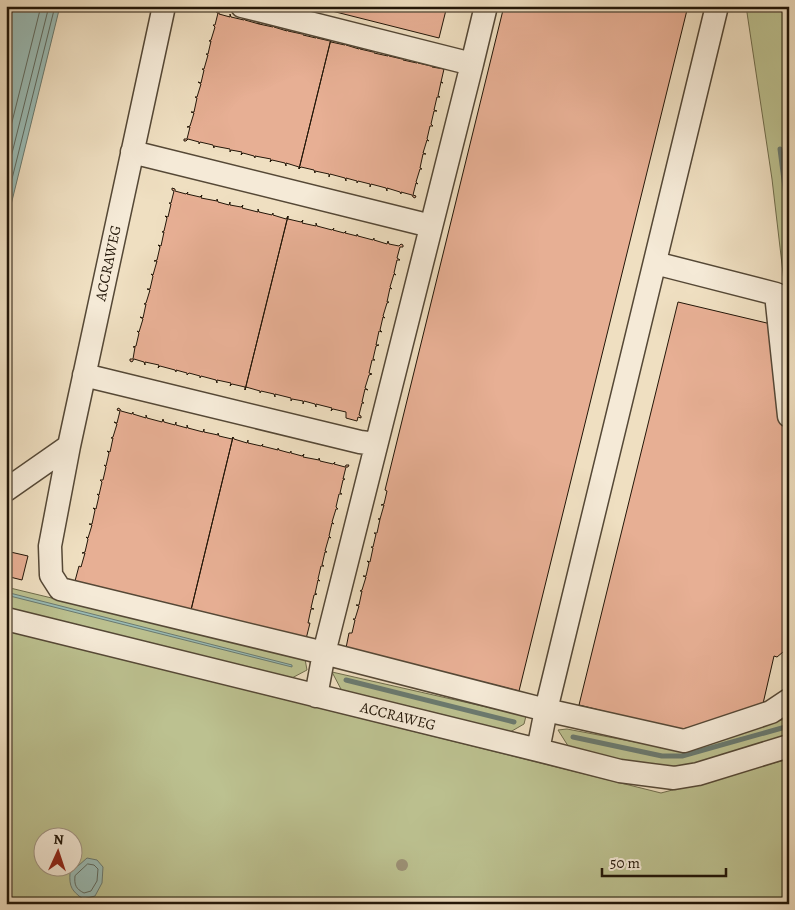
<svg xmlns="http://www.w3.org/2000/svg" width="795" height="910" viewBox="0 0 795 910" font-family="Alegreya,serif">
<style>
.green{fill:#bcc190;stroke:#6f6c4c;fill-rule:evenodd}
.water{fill:#9abcb6;stroke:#6a7a70}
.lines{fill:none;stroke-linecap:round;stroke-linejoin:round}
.shore{stroke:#5e695f;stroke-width:1}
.stream{stroke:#6a7a70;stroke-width:5}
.building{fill:#e7af94;stroke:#221608}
.minor-casing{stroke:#554836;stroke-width:25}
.minor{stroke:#f5ead7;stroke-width:22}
.tree{fill:#9c9176}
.labels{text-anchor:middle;stroke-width:4.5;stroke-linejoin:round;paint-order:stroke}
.street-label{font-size:15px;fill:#221608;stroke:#f5ead7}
</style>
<rect width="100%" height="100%" fill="#efdfc1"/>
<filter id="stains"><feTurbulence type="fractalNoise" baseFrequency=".004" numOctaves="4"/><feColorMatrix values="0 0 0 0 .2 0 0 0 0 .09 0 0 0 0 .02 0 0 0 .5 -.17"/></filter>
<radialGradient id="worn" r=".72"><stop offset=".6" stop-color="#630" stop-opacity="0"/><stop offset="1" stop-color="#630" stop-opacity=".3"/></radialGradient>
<path class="green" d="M746 6H786L789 31V324L772 179Z
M6 587 305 659 307 670 290 679 6 608Z
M6 630 661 793 789 759V904H6ZM42 838H72V868H42Z
M332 672 526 716 524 724 505 735 343 693Z
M789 718V737L690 766 653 769 570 749 558 730 567 729 672 749Z"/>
<path class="water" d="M6 6H60L9 213H6Z
M6 592 292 665V667L6 595Z
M87 858 97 860 103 867 102 883 95 896 83 899C72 891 69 887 70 873Z"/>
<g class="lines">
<path class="shore" d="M6 146 41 6
M6 177 49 6
M6 203 55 6
M88 864 94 865 98 869 97 881 91 891 84 893C76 889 74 885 75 876Z"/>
<path class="stream" d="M780 149 789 219
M346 680 514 722
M573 737 662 756H682L789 726"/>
</g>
<path class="building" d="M312 6H447L439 38Z
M504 6H688L519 691 346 648 349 633H352L355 620 353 619H355L359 606 356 605H359L362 591H360L362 590 366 577 363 576H366L369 563 367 561 370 562 373 548 371 547H373L376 534 374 533H377L380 519H378H380L384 505H381L384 504 387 491 385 490Z
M216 11 219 12V14L230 17V14L231 17 244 20 245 18V20L259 24V21V24L273 27 274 25V27L287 31 288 28V31L302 34 303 32V35L316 38 317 35V38L330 41 331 39 299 169V167L286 163V166L285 163 272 160 270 162 271 159 255 156V158L254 156 243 153 241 155 242 152 231 150 230 152V149L214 146V148L213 145 200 142 199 144V142L188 139 186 141H184V139H187L190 127H187L190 126 194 113 191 112H194L197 98 195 97H197L201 84 198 82 201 83 204 70 202 69H204L208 55 206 54H208L211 41H209L211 40 215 27 213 25H215L218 13 216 12Z
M331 39V42L345 45 346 43V45L359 49 361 46 360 49 373 52 374 50V53L388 56V53L389 56 402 59 403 57V60L417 63V60L418 63 431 66 432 64V67L444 69 441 82 443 83 441 82 438 96 440 97H437L434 110 437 111H434L431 124 433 126H430L427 139 429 141 427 140 423 153 426 154H423L420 168 422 169H420L416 182 418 184 416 183 413 195 416 196 415 198 413 197 412 195 401 192V194L400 192 387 188V191L386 188 371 184 370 187V184L358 181 357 183V181L346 178V181L345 178 330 174 329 177V174L315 171V173L314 170 301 167 299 169Z
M172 188 175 189V191L186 194 188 192 187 194 200 197 202 195 201 198 217 201V199L218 202 229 205 230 202V205L241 207 243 205 242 208 258 212V209L259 212 272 215 273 213V215L286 219 288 216 245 390V387L232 384 230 386 231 383 217 380V383L216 380 201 376 200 378V376L189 373 187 375V373L176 370V372L175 370 160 366 158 368 159 365 145 362V365L144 362 134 359 132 362 130 361V359H133L135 347H133L136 346 139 333 137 331 139 332 143 319 140 317 143 318 146 304H144L146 303 150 290 147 289H150L153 276 151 274 153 275 157 261H154L157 260 160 247 158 245 161 246 164 232H162L164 231 167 218 165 216 168 217 171 204 169 203H171L174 191 172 190Z
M288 216V219L301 222 303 220 302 223 316 226V223L317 226 332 230 334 228 333 230 344 233 346 231 345 233 357 236V234L358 236 373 240 374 238V240L387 244 388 241 389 244 399 246 401 244 403 245V247H400L397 258 400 260H397L394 273 396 275 394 274 390 287 392 289 390 288 387 302H389L387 303 383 316 385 318 383 317 380 330 382 332 379 331 376 345H379L376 346 373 359 375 360H372L369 373 372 374 369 375 365 388 368 390 365 389 362 402 364 403H362L359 415 361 416V418L358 417 357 421 346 418V412L333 409 331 411 332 408 316 404V407L315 404 304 401 303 404V401L292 399 291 401V398L275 394V397L274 394 261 391 260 393V391L246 387 245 390Z
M678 302 771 324 789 462V647L777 657 774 656 762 708 679 730 579 705Z
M118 408 120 409 121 411 132 414 133 412V414L146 418V415L147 418 162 422 163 419 164 422 175 425 176 422V425L187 428V425L188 428 203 432 204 429V432L218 435V433L219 436 232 439 233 437 191 610 75 581 79 566 81 567 85 553H82L85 552 88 539 86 537 88 538 92 525 89 524H92L95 510 93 508 96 509 99 496 97 494 99 495 102 482 100 480H103L106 467 104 465 106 466 109 453 107 451 110 452 113 438H111L113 437 117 424 114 422 117 423 120 411 117 410Z
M233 437 234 439 247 443 248 440V443L261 446 263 444 262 446 278 450V448L279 450 290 453 291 451V453L302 456 304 454 303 457 319 460V458L320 461 333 464 335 462 334 464 345 467 346 465H349L348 467H346L343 479H345L343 480 340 493 342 494H339L336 507 338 509H336L332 522 334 524 332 523 329 536 331 538 329 537 325 551 327 552H325L322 565 324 566H321L318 579 320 581 318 580 315 594H317L314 595 311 608 314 609H311L308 623H310L306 639 191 610Z
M6 551 28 556 22 580 6 576Z"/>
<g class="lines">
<defs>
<path id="minor" d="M242 6 472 64 324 653 316 696
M472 64 486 6
M132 152 431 226
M655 263 776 294 789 416
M84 375 360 442 376 444
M69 446 50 546 51 575 60 589 324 653 546 710 684 741 771 712 789 700
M6 490 69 446 164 6
M6 619 538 750 620 771 674 778 698 774 789 746
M538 750 546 710 717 6"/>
</defs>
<use href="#minor" class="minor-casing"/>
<use href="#minor" class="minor"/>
</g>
<circle class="tree" cx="402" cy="865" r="6"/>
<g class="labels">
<g class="street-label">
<text transform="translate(108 263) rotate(-78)" y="5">ACCRAWEG</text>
<text transform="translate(398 716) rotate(14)" y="5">ACCRAWEG</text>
</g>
</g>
<rect width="795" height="910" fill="none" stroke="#efdfc1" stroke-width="25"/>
<rect x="8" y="8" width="780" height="895" fill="none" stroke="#221608" stroke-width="2.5"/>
<rect x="12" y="12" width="770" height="885" fill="none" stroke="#221608"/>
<g transform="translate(58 852) rotate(3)"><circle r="24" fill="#f5ead7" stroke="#a19584"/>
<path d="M0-4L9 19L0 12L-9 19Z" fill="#8f2418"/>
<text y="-8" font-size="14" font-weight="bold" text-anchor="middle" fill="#221608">N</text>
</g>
<path d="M602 868v8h124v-8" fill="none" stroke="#221608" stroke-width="2.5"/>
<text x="610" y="868" font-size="15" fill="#221608" stroke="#f5ead7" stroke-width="4" paint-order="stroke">50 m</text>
<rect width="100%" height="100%" filter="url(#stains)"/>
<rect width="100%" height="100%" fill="url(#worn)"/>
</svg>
